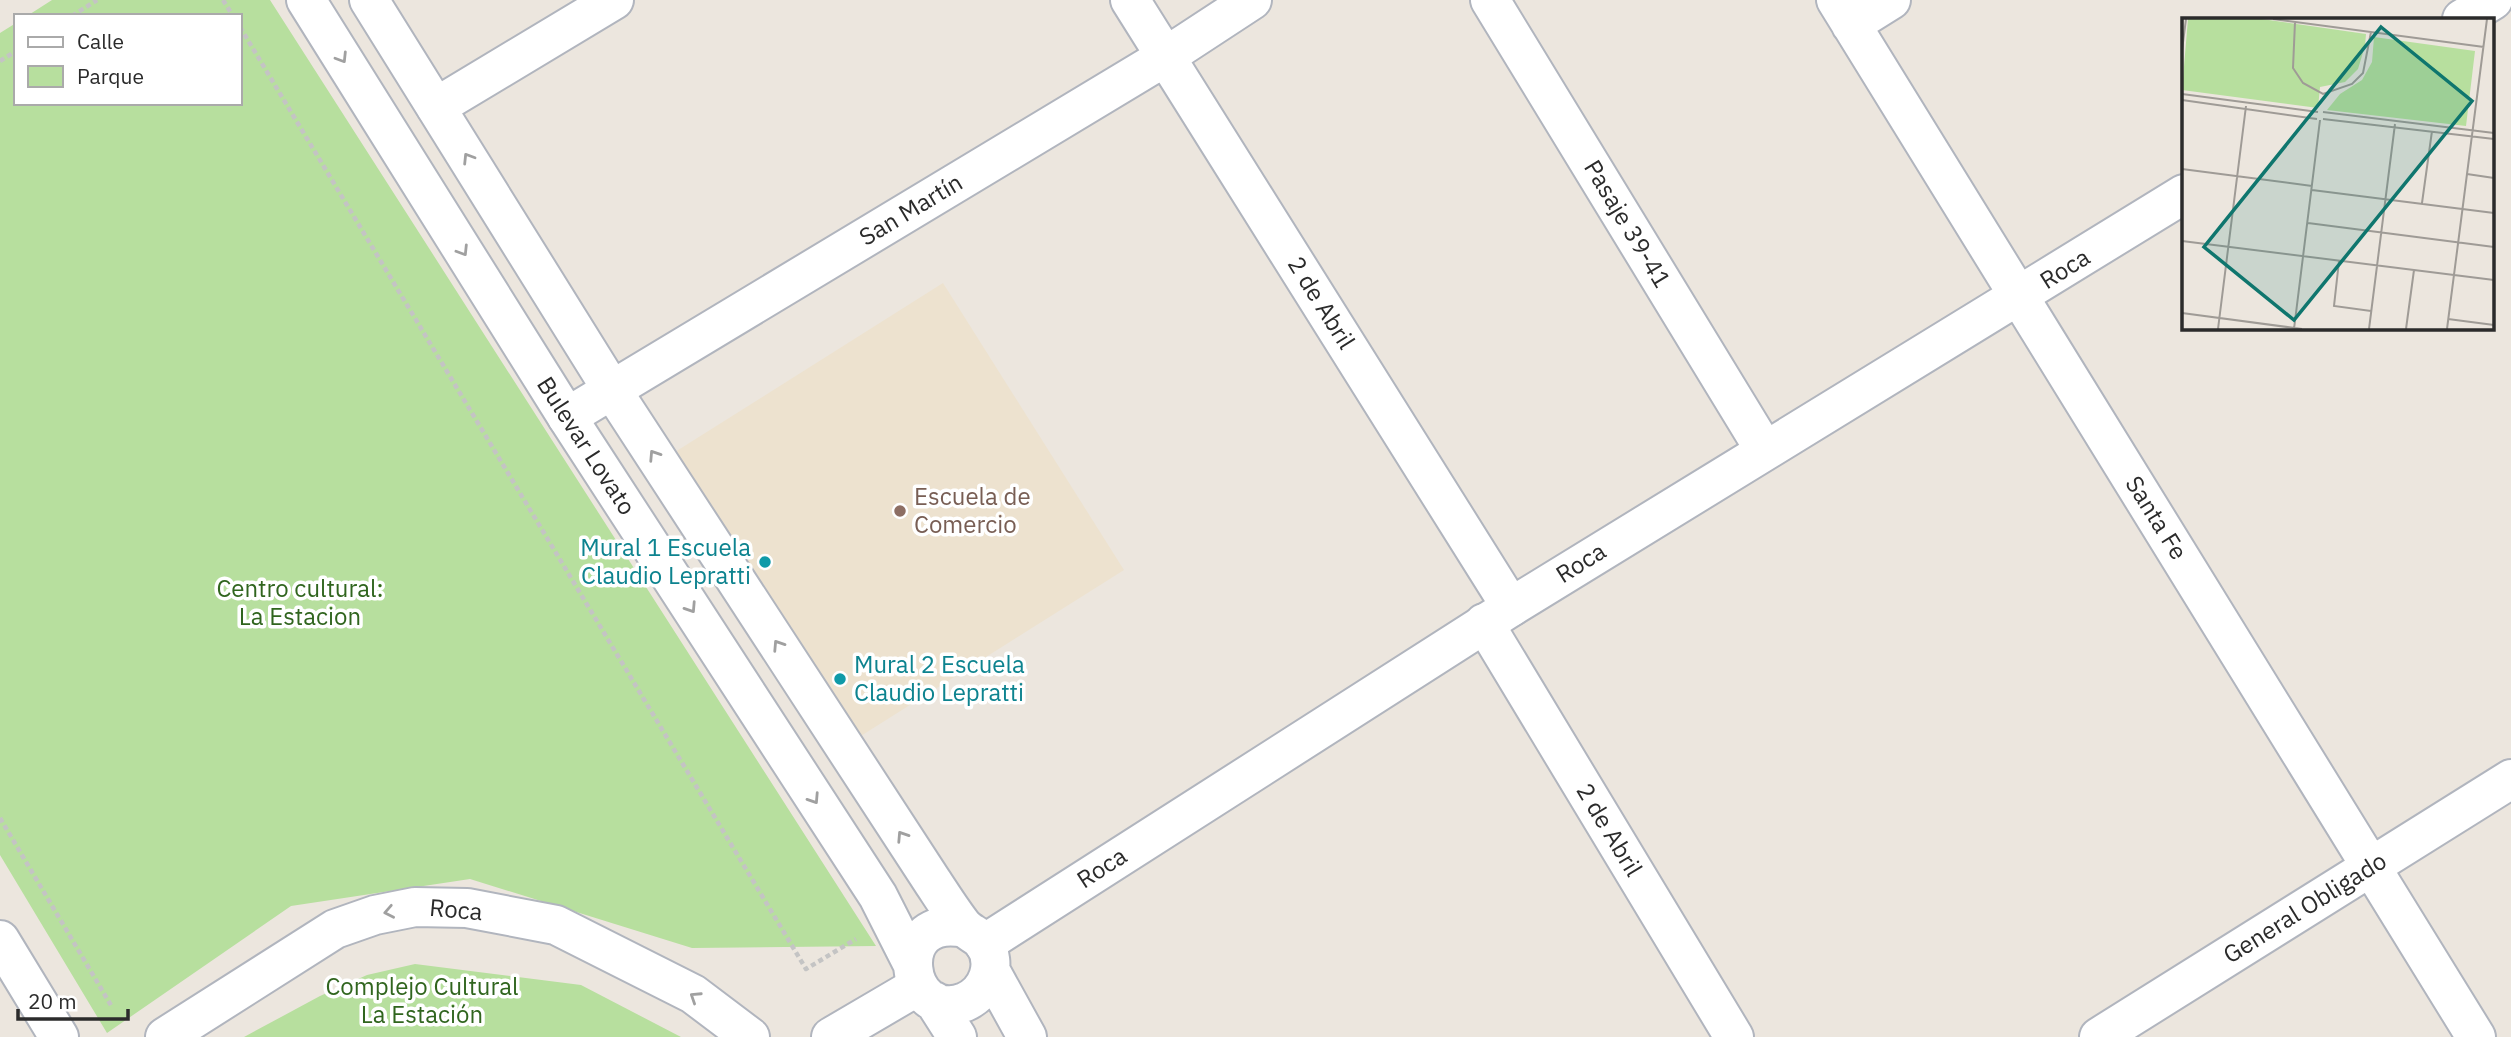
<svg xmlns="http://www.w3.org/2000/svg" width="2511" height="1037" viewBox="0 0 2511 1037" font-family="'IBM Plex Sans',sans-serif">
<style>
.education{fill:#ede2cf}
.green{fill:#b7df9e}
.lines{fill:none;stroke-linecap:round;stroke-linejoin:round}
.minor-casing{stroke:#b1b5be;stroke-width:42}
.tertiary-casing{stroke:#b1b5be;stroke-width:42}
.secondary-casing{stroke:#b1b5be;stroke-width:42}
.path{stroke:#c4c4c4;stroke-width:4.5;stroke-dasharray:5 3.5;stroke-linecap:butt}
.minor{stroke:#fff;stroke-width:38}
.tertiary{stroke:#fff;stroke-width:38}
.secondary{stroke:#fff;stroke-width:38}
.oneway{stroke:#a0a0a0}
.education-dot{fill:#8d6e63;stroke:#fff;stroke-width:2.5}
.culture-dot{fill:#0f9aa8;stroke:#fff;stroke-width:2.5}
.labels{text-anchor:middle;stroke-width:7;stroke-linejoin:round;paint-order:stroke}
.street-label{font-size:24px;fill:#2b2b2b;stroke:#fff}
.education-label{font-size:24px;fill:#785e54;stroke:#fff;text-anchor:start}
.culture-label{font-size:24px;fill:#0d838f;stroke:#fff;text-anchor:end}
.park-label{font-size:24px;fill:#30651e;stroke:#fff}
.inset-road{fill:none;stroke:#9f9b96;stroke-width:2}
.view{fill:#0f766e;fill-opacity:0.15;stroke:#0f766e;stroke-width:3.5}
.inset-edge{fill:none;stroke:#2b2b2b;stroke-width:3.5}
</style>
<rect width="100%" height="100%" fill="#ece6de"/>
<path class="education" d="M943 283 1124 570 856 739 675 452Z"/>
<path class="green" d="M52 0H270L876 946 692 948 470 879 291 906 107 1033 0 855V33L16 23V103H240V16H27Z
M415 964 581 985 681 1037H244L320 996 367 975Z"/>
<g class="lines">
<defs>
<path id="minor" d="M1130 0 1511 607
M1490 0 1764 449
M1836 0 2476 1037
M1851 25 1891 0
M436 107 614 0
M567 417 1165 57 1252 0
M1484 623 1734 1037
M0 940 59 1037
M165 1037 335 929 375 915 415 907 467 908 556 925 693 994 750 1037
M2099 1037 2511 779"/>
<path id="tertiary" d="M2462 19 2493 0
M984 944 1511 607 2184 194
M831 1037 918 986"/>
<path id="secondary" d="M306 0 567 417 878 896 912 963
M369 0 612 390 932 881C942 896 952 912 963 926 969 933 978 935 984 943 998 964 988 992 965 1002 905 1026 887 912 965 928
M990 970 1027 1037
M934 1001 957 1037"/>
</defs>
<use href="#minor" class="minor-casing"/>
<use href="#tertiary" class="tertiary-casing"/>
<use href="#secondary" class="secondary-casing"/>
<path class="path" d="M223 0 233 16
M72 16 97 0
M240 27 806 969 856 939
M0 61 16 51
M0 818 112 1007"/>
<use href="#minor" class="minor"/>
<use href="#tertiary" class="tertiary"/>
<use href="#secondary" class="secondary"/>
</g>
<defs><path id="oneway-chevron" d="M-2-3.5L2.5 0L-2 3.5" fill="none" stroke-width="1.6" stroke-linecap="round" stroke-linejoin="round" transform="scale(1.75)"/></defs>
<g class="oneway">
<use href="#oneway-chevron" transform="translate(342 58) rotate(58)"/>
<use href="#oneway-chevron" transform="translate(468 158) rotate(-122)"/>
<use href="#oneway-chevron" transform="translate(463 251) rotate(58)"/>
<use href="#oneway-chevron" transform="translate(654 455) rotate(-123)"/>
<use href="#oneway-chevron" transform="translate(691 608) rotate(57)"/>
<use href="#oneway-chevron" transform="translate(778 645) rotate(-123)"/>
<use href="#oneway-chevron" transform="translate(814 799) rotate(57)"/>
<use href="#oneway-chevron" transform="translate(902 836) rotate(-123)"/>
<use href="#oneway-chevron" transform="translate(389 912) rotate(169)"/>
<use href="#oneway-chevron" transform="translate(695 997) rotate(-147)"/>
</g>
<circle class="education-dot" cx="900" cy="511" r="7"/>
<g class="culture-dot">
<circle cx="765" cy="562" r="7"/>
<circle cx="840" cy="679" r="7"/>
</g>
<g class="labels">
<g class="street-label">
<text transform="translate(911 210) rotate(-31)" y="8">San Martín</text>
<text transform="translate(1627 224) rotate(59)" y="8">Pasaje 39-41</text>
<text transform="translate(2065 269) rotate(-32)" y="8">Roca</text>
<text transform="translate(1321 303) rotate(58)" y="8">2 de Abril</text>
<text transform="translate(586 446) rotate(57)" y="8">Bulevar Lovato</text>
<text transform="translate(2156 518) rotate(58)" y="8">Santa Fe</text>
<text transform="translate(1581 563) rotate(-32)" y="8">Roca</text>
<text transform="translate(1609 830) rotate(59)" y="8">2 de Abril</text>
<text transform="translate(1102 868) rotate(-33)" y="8">Roca</text>
<text transform="translate(2305 908) rotate(-32)" y="8">General Obligado</text>
<text transform="translate(456 910) rotate(5)" y="8">Roca</text>
</g>
<g class="education-label">
<text x="914" y="505">Escuela de<tspan x="914" dy="28">Comercio</tspan></text>
</g>
<g class="culture-label">
<text x="751" y="556">Mural 1 Escuela<tspan x="751" dy="28">Claudio Lepratti</tspan></text>
<text x="854" y="673" text-anchor="start">Mural 2 Escuela<tspan x="854" dy="28">Claudio Lepratti</tspan></text>
</g>
<g class="park-label">
<text x="300" y="597">Centro cultural:<tspan x="300" dy="28">La Estacion</tspan></text>
<text x="422" y="995">Complejo Cultural<tspan x="422" dy="28">La Estación</tspan></text>
</g>
</g>
<g transform="translate(2182 18)">
<rect width="312" height="312" fill="#ece6de"/>
<path d="M6 1H80L184 16 183 28 176 51 163 64 138 69 136 90 0 72ZM192 19 293 33 284 108 145 92 158 76 180 62 190 44Z" fill="#b7df9e"/>
<path class="inset-road" d="M91 1 302 29M113 4 111 50 121 65 141 76 170 66 181 55 189 14M0 32 4 1M0 76 136 94M0 82 135 101M141 94 312 115M141 101 312 121M0 151 130 168M285 156 312 160M130 172 312 195M240 185 250 113M126 205 312 229M0 223 312 262M157 243 152 288 189 293M0 295 120 311M266 301 312 307M36 311 64 88M112 311 138 102M187 311 213 106M224 311 232 252M265 311 305 1"/>
<path class="view" d="M199 9 290 83 112 302 22 229Z"/>
<rect width="312" height="312" class="inset-edge"/>
</g>
<rect x="14" y="14" width="228" height="91" fill="#ffffff" stroke="#aaaaaa" stroke-width="2"/>
<rect x="28" y="37" width="35" height="10" fill="#ffffff" stroke="#aaaaaa" stroke-width="2"/>
<text x="77" y="49" font-size="21" fill="#2b2b2b">Calle</text>
<rect x="28" y="66" width="35" height="21" fill="#b7df9e" stroke="#aaaaaa" stroke-width="2"/>
<text x="77" y="84" font-size="21" fill="#2b2b2b">Parque</text>
<path d="M18 1009v10h110v-10" fill="none" stroke="#2b2b2b" stroke-width="3.5"/>
<text x="28" y="1009" font-size="21" fill="#2b2b2b" stroke="#ffffff" stroke-width="5" paint-order="stroke">20 m</text>
</svg>
